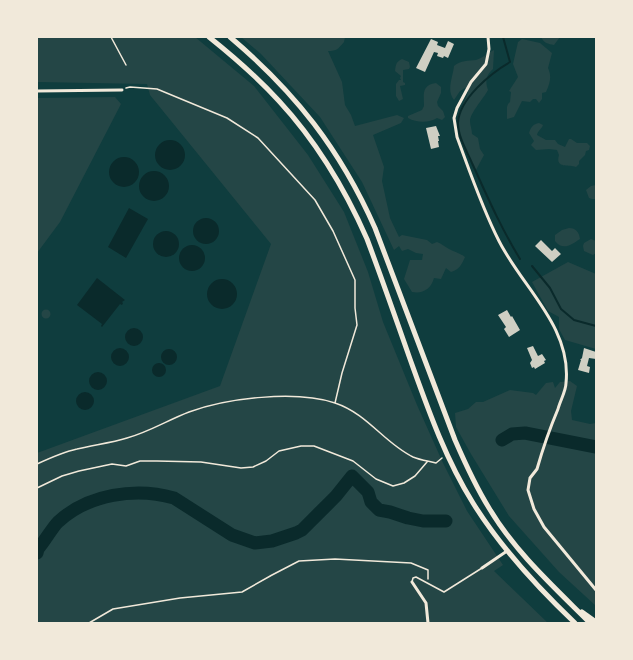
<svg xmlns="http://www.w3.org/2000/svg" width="633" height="660" viewBox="0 0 633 660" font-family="'IBM Plex Sans',sans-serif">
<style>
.green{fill:#244646}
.water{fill:#0a2a2b}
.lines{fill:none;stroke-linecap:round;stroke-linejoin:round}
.stream{stroke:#0a2a2b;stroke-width:2}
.river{stroke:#0a2a2b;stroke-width:13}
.building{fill:#cfcfc3}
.path{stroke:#f1e9da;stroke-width:1.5}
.service{stroke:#f1e9da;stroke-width:1.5}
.minor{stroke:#f1e9da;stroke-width:3}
.trunk{stroke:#f1e9da;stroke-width:5}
</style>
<rect width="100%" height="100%" fill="#0f3d3e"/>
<path class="green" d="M37 37H195L254 86 308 155 344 212 368 272 383 322 417 405 443 463 467 511 503 565 494 571 548 623H37V453L220 386 271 244 150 95 147 84 37 82Z
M241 37H345L344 42C338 49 337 51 328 51L342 82 345 105 351 115 355 126 397 115 404 118 401 123 373 135 384 167 382 181 390 218 399 237 402 235 427 240 432 244 437 242C442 244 444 246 449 249 454 252 460 253 465 257 462 264 459 270 451 272L446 268 441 279 434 278C431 289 423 294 412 292L404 279 410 260H422L423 254 416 253 408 249 402 251 399 246 394 250 362 182 320 117 261 54Z
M541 37H560L554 45C548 44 544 43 541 37Z
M522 39 540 43 552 53 548 68C552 77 550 83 546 92L542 93V99L539 103 536 99H533L530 102 522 101 514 117 507 119V107L508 104 510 102 511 92 509 91 518 77 513 64 518 42Z
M494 50 493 69C486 75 485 81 488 90 484 98 470 113 470 121 470 125 472 130 472 134L478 138 480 149 484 155 476 170C467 154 456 138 458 118 459 112 466 99 468 92L465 88 460 91 454 100C446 90 453 77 454 66 461 60 468 61 476 60 481 59 489 52 494 50Z
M402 59 409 62 410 67 409 69 403 70V82L405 83V85L400 86 403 99 399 101 396 96V84L399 80H401L400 78 401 76 395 71C396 64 396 62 402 59Z
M436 83 441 87V93L437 102 438 106 443 111 445 117 442 120 437 118C429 123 417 123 408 118V116L422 110 424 106C424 95 421 85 436 83Z
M115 97 121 104 60 222 37 253V98Z
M539 123 543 125C542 129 538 130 537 135L546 140H555L558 144 565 147 569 139H571L577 143H587L590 146 589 150 586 151 585 155 579 161V164L576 167C568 164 555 169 559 155L557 150 549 149 536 150 531 145 534 141 529 133C531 127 533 124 539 123Z
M596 185V199H592L589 198 586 190 591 186Z
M569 228C576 228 579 232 580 239 571 245 563 251 555 241V235L562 230Z
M591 239 596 241V253L593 255 584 251 583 246 584 243Z
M568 262 596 274V349L565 340 559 329V317L548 311 532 282Z
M41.5 314a4.5 4.5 0 1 1 9 0a4.5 4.5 0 1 1-9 0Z
M570 381 577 386 571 411 572 420 590 424 596 423V606L559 572 509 516 471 454 456 427 455 413 468 409 476 402H483L510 390 533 393 536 395 546 383 553 382 555 388 560 382Z"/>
<path class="water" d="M155 155a15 15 0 1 1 30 0a15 15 0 1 1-30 0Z
M109 172a15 15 0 1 1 30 0a15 15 0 1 1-30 0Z
M139 186a15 15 0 1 1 30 0a15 15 0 1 1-30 0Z
M129 208 148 219 126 258 108 247Z
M193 231a13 13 0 1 1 26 0a13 13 0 1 1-26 0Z
M153 244a13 13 0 1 1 26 0a13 13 0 1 1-26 0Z
M179 258a13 13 0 1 1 26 0a13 13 0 1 1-26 0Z
M97 278 125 300 122 302 123 303 122 305 120 304 102 327 101 326 102 324 77 305Z
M207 294a15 15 0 1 1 30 0a15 15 0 1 1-30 0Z
M125 337a9 9 0 1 1 18 0a9 9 0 1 1-18 0Z
M111 357a9 9 0 1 1 18 0a9 9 0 1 1-18 0Z
M161 357a8 8 0 1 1 16 0a8 8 0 1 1-16 0Z
M152 370a7 7 0 1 1 14 0a7 7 0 1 1-14 0Z
M89 381a9 9 0 1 1 18 0a9 9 0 1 1-18 0Z
M76 401a9 9 0 1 1 18 0a9 9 0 1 1-18 0Z"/>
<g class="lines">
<path class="stream" d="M503 37 510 62C491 73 459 99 458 123 458 137 467 151 472 163 487 196 501 228 520 259
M532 266 550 288 561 309 574 320 596 326"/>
<path class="river" d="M502 440 512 434 525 433 596 447
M37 553 38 549C45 541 52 528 58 522 88 494 136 487 174 498L232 535 255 543 272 541 296 533 302 530 336 496 352 476 368 492 371 502 379 510 390 512 408 518 423 521H446"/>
</g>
<path class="building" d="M431 39 438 42 437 45 445 48 448 41 454 44 448 58 444 56 443 58 437 56 438 53 434 52 425 72 416 68Z
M436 126 440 136H438L439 141H438L439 147 431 149 426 128Z
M541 240 552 251 555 248 561 254 552 262 535 246Z
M507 310 511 317 512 316 520 330 509 337 504 329 506 327 498 315Z
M533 346 538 356 542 354 546 360 544 361 545 363 535 369 534 367 532 368 530 363 532 360 527 348Z
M584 348 596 352V359L589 358 587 366 590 367 589 373 578 370 581 360H580L582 358Z"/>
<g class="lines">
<path class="path" d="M111 37 126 65
M126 88 130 87 157 89 227 118 258 138 315 200 333 231 355 280V308L357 325 342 373 335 403
M37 464C50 458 63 452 77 449 93 445 111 443 127 438 149 432 168 420 189 412 228 398 295 390 335 403 368 414 384 443 413 457 420 460 428 461 436 463L442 458
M37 488 62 476 79 471 112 464 126 466 140 461H157L201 462 241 468 253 467 266 461 279 451 301 446H314L353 461 376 479 393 486 404 483 415 476 427 462
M89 623 113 609 180 598 242 592 272 575 299 561 335 559 411 563 428 570V579"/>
<path class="service" d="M412 582 413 578 416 577 444 592 482 568"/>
<path class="minor" d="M488 37 489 49 486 64 471 82 457 108 454 118 457 137C470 172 482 208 499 241 522 287 572 327 566 383 566 391 560 401 558 409 550 428 543 448 537 469L530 478 528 490 534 509 544 527 596 590
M37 91 122 90
M482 568 507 551
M412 582 426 603 428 623"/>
<path class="trunk" d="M209 37C234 57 258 78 279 101 316 141 345 189 367 239 382 279 396 319 410 359 428 409 445 458 473 503 501 548 537 587 575 623
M230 37C295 92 340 149 375 228L455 440C465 463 476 487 489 508 515 552 554 587 590 623
M582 612 596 622"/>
</g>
<rect width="633" height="660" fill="none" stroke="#f1e9da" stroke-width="76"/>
</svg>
